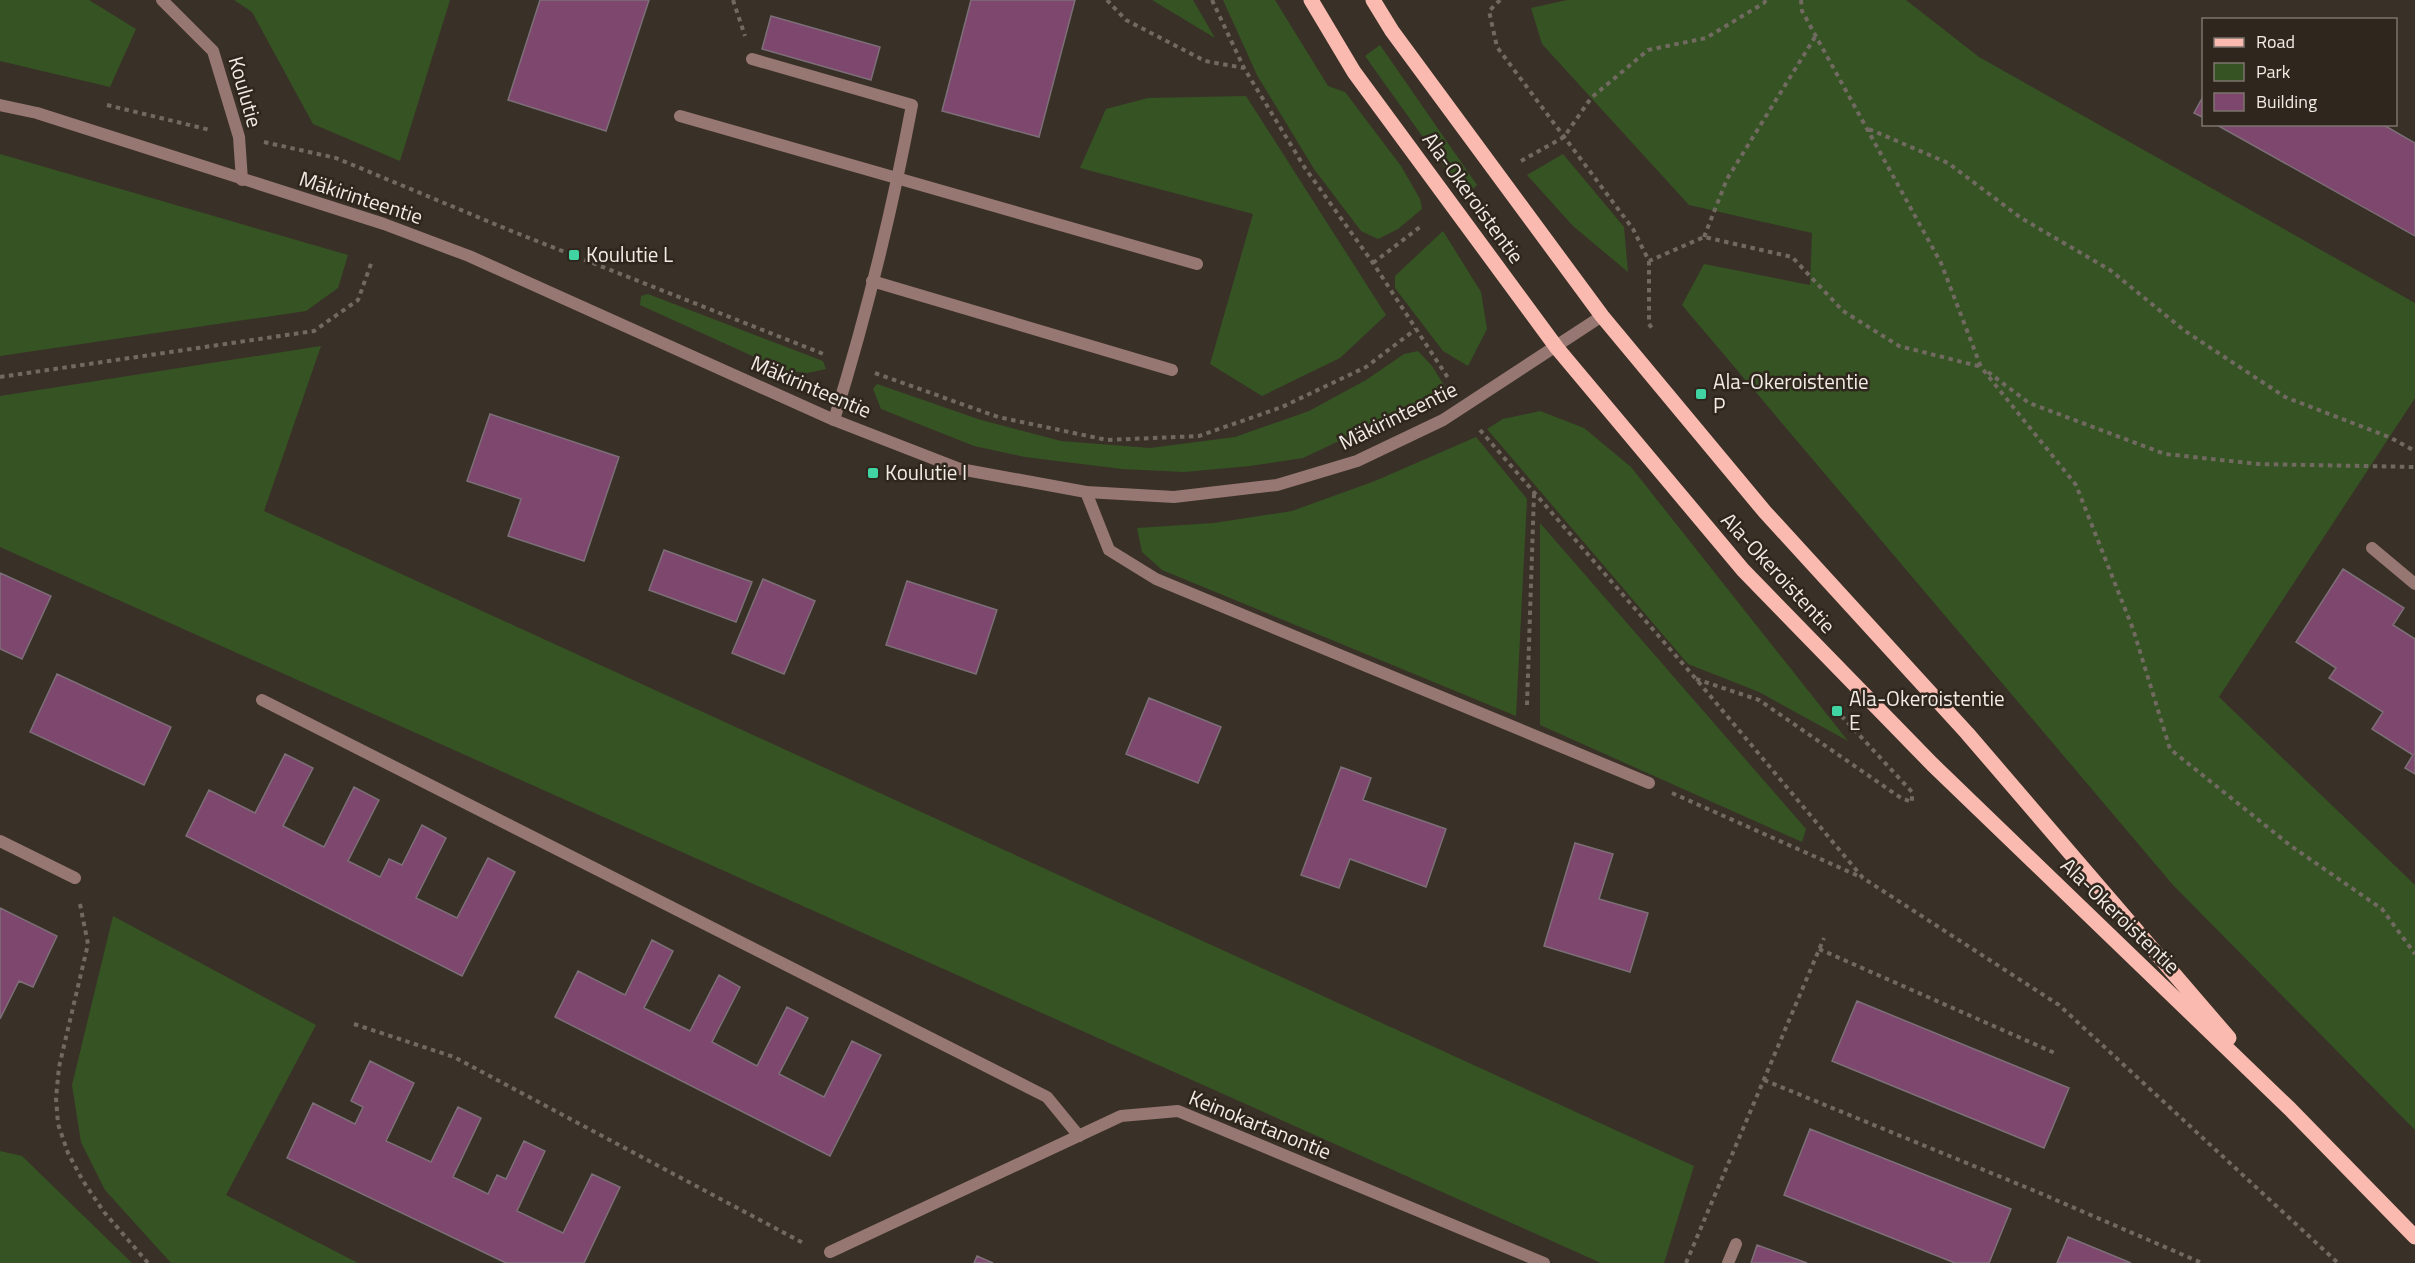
<svg xmlns="http://www.w3.org/2000/svg" width="2415" height="1263" viewBox="0 0 2415 1263" font-family="'Titillium Web',sans-serif">
<style>
.green{fill:#365323}
.building{fill:#7e476d;stroke:#7d6f78;stroke-width:1.5}
.lines{fill:none;stroke-linecap:round;stroke-linejoin:round}
.path{stroke:#716a61;stroke-width:4;stroke-dasharray:4.5 4.5;stroke-linecap:butt}
.service{stroke:#977771;stroke-width:12}
.minor{stroke:#977771;stroke-width:12}
.tertiary{stroke:#977771;stroke-width:12}
.primary{stroke:#fbbaaf;stroke-width:15}
.poi-dot{fill:#40d4a2;stroke:#2f271d;stroke-width:2}
.labels{text-anchor:middle;stroke-width:5;stroke-linejoin:round;paint-order:stroke}
.street-label{font-size:21px;fill:#f1ebe5;stroke:#2f271d}
.poi-label{font-size:21px;fill:#f1ebe5;stroke:#2f271d;text-anchor:start}
</style>
<rect width="100%" height="100%" fill="#393127"/>
<path class="green" d="M0 0H89L136 29 110 87 0 61Z
M234 0H450L400 161 313 124 252 12Z
M1152 0H1193L1215 38Z
M1223 0H1275L1328 86 1345 92 1401 166 1420 199 1422 209 1398 229 1378 239 1361 231 1314 169 1257 75Z
M1567 0H1906L1979 57 2415 303V398L2219 697 2415 885V1130L2173 885 1682 305 1704 264 1810 285 1812 233 1689 205 1542 44 1531 8Z
M1380 45 1477 185 1465 196 1365 56Z
M1246 96 1386 315 1340 358 1262 396 1210 364 1253 214 1080 168 1106 109 1148 98Z
M0 154 348 255 338 288 306 311 0 356Z
M1563 154 1624 227 1628 272 1573 226 1527 175Z
M1443 231 1481 292 1487 329 1468 366 1443 351 1395 288V276Z
M648 294 823 361 826 369 807 373 783 370 640 305 641 296Z
M321 346 264 511 1694 1166 1664 1263H1601L0 547V396Z
M1418 351 1432 366 1447 390 1303 458 1250 466 1184 472 1122 469 1025 457 974 446 881 409 873 389 877 384 981 420 1061 441 1150 448 1235 437 1309 411 1366 380 1404 354Z
M1540 411 1584 428 1631 467 1848 741 1759 692 1688 664 1487 429 1503 419Z
M1476 437 1527 499 1516 716 1162 570 1142 552 1137 528 1214 523 1292 511 1375 481Z
M1540 523 1806 829 1802 842 1540 725Z
M113 916 316 1025 226 1195 358 1263H171L105 1190 81 1142 72 1085Z
M0 1151 22 1156 132 1263H0Z"/>
<path class="building" d="M540 0H649L606 131 508 100Z
M971 0H1075L1039 137 942 111Z
M771 16 880 47 871 80 762 49Z
M2204 95V118L2194 113Z
M2215 124H2382L2415 143V236Z
M490 414 619 457 584 561 508 536 521 499 467 481Z
M664 550 752 582 736 622 649 590Z
M2343 569 2404 608 2393 625 2415 639V774L2405 768 2413 755 2372 729 2383 712 2329 678 2336 668 2296 642Z
M0 573 51 596 22 659 0 649Z
M763 579 815 601 784 674 732 653Z
M907 581 997 610 976 674 886 645Z
M57 674 171 727 144 785 30 732Z
M1149 698 1221 727 1198 783 1126 754Z
M285 754 313 768 283 826 324 847 354 787 379 800 348 861 380 877 389 859 402 865 422 825 446 838 416 898 457 918 488 858 515 872 462 976 186 836 209 790 255 813Z
M1341 767 1371 778 1363 800 1446 829 1426 887 1350 859 1339 888 1301 875Z
M1575 843 1613 854 1599 899 1648 913 1630 972 1544 946Z
M0 908 57 936 33 987 19 981 0 1019Z
M652 940 673 951 644 1008 690 1031 719 975 740 987 712 1042 757 1066 787 1007 808 1018 779 1074 824 1097 852 1041 881 1055 830 1156 555 1017 578 971 625 995Z
M1857 1001 2069 1088 2044 1148 1832 1061Z
M370 1061 414 1083 386 1141 431 1162 458 1107 481 1118 453 1177 488 1194 497 1175 506 1179 524 1141 545 1151 517 1211 563 1233 592 1174 620 1187 584 1263H506L287 1158 313 1103 355 1124 363 1107 351 1101Z
M1810 1129 2011 1209 1989 1263H1955L1784 1195Z
M2068 1237 2131 1263H2057Z
M1757 1245 1807 1263H1751Z
M977 1256 993 1263H974Z"/>
<g class="lines">
<path class="path" d="M733 0 745 36
M1107 0 1126 20 1205 61 1244 68
M1212 0 1244 68 1305 168 1373 263 1450 381
M1500 0 1489 11 1497 47 1633 229 1649 261 1704 237 1792 257 1843 311 1899 346 1982 367
M1801 0 1802 11 1941 263 1981 367 2076 485 2133 629 2170 749 2291 846 2382 909 2415 954
M107 105 210 130
M1869 129 1948 163 2021 218 2110 270 2185 331 2285 397 2389 437 2415 451
M264 142 336 158 509 230 826 355
M1521 161 1564 137 1591 98 1648 50 1706 38 1764 3 1766 0
M1704 237 1727 179 1815 37
M1649 261V324L1654 331
M1373 263 1420 227
M1988 372 2029 403 2165 454 2258 464 2415 467
M875 373 998 417 1107 440 1199 436 1282 407 1366 367 1416 329
M0 377 314 331 358 300 372 261
M1480 430 1696 679 1863 878 2059 1005 2338 1263
M1696 679 1759 700 1901 798 1912 802V792L1837 711
M1527 705 1534 494
M1672 793 1863 878
M80 904 88 944 59 1067 56 1098 58 1124 68 1153 83 1181 104 1212 148 1263
M1819 949 2057 1054
M354 1024 454 1057 805 1244
M1764 1080 2035 1191 2202 1263
M1686 1263 1824 938"/>
<path class="service" d="M752 59 912 105C892 211 866 317 834 420
M680 116 1197 264
M872 281 1172 370
M2372 548 2415 584
M262 700 1047 1097 1079 1136
M1728 1263 1736 1244"/>
<path class="minor" d="M162 0 213 51 239 137 242 180
M1086 492 1109 550 1156 579 1649 783
M0 841 75 878
M830 1252 1121 1116 1178 1111 1544 1263"/>
<path class="tertiary" d="M0 105 37 113 384 224 469 256 834 420 960 469 1086 492 1174 497 1277 485 1357 461 1443 420 1602 316"/>
<path class="primary" d="M1311 0 1354 72 1557 348 1743 570 1932 764 2290 1109 2415 1237
M1373 0 1392 31 1602 316 1765 512 1967 733 2229 1038"/>
</g>
<g class="poi-dot">
<rect x="568" y="249" width="12" height="12" rx="3"/>
<rect x="1695" y="388" width="12" height="12" rx="3"/>
<rect x="867" y="467" width="12" height="12" rx="3"/>
<rect x="1831" y="705" width="12" height="12" rx="3"/>
</g>
<g class="labels">
<g class="street-label">
<text transform="translate(245 92) rotate(74)" y="7">Koulutie</text>
<text transform="translate(361 198) rotate(18)" y="7">Mäkirinteentie</text>
<text transform="translate(1473 198) rotate(54)" y="7">Ala-Okeroistentie</text>
<text transform="translate(811 387) rotate(23)" y="7">Mäkirinteentie</text>
<text transform="translate(1398 416) rotate(-26)" y="7">Mäkirinteentie</text>
<text transform="translate(1778 573) rotate(47)" y="7">Ala-Okeroistentie</text>
<text transform="translate(2120 916) rotate(44)" y="7">Ala-Okeroistentie</text>
<text transform="translate(1260 1125) rotate(22)" y="7">Keinokartanontie</text>
</g>
<g class="poi-label">
<text x="586" y="262">Koulutie L</text>
<text x="1713" y="389">Ala-Okeroistentie<tspan x="1713" dy="24">P</tspan></text>
<text x="885" y="480">Koulutie I</text>
<text x="1849" y="706">Ala-Okeroistentie<tspan x="1849" dy="24">E</tspan></text>
</g>
</g>
<rect x="2202" y="18" width="195" height="108" fill="#2f271d" stroke="#7d756d" stroke-width="1.5"/>
<rect x="2214" y="38" width="30" height="9" fill="#fbbaaf" stroke="#7d756d" stroke-width="1.5"/>
<text x="2256" y="48" font-size="18" fill="#f1ebe5">Road</text>
<rect x="2214" y="63" width="30" height="18" fill="#365323" stroke="#7d756d" stroke-width="1.5"/>
<text x="2256" y="78" font-size="18" fill="#f1ebe5">Park</text>
<rect x="2214" y="93" width="30" height="18" fill="#7e476d" stroke="#7d756d" stroke-width="1.5"/>
<text x="2256" y="108" font-size="18" fill="#f1ebe5">Building</text>
</svg>
